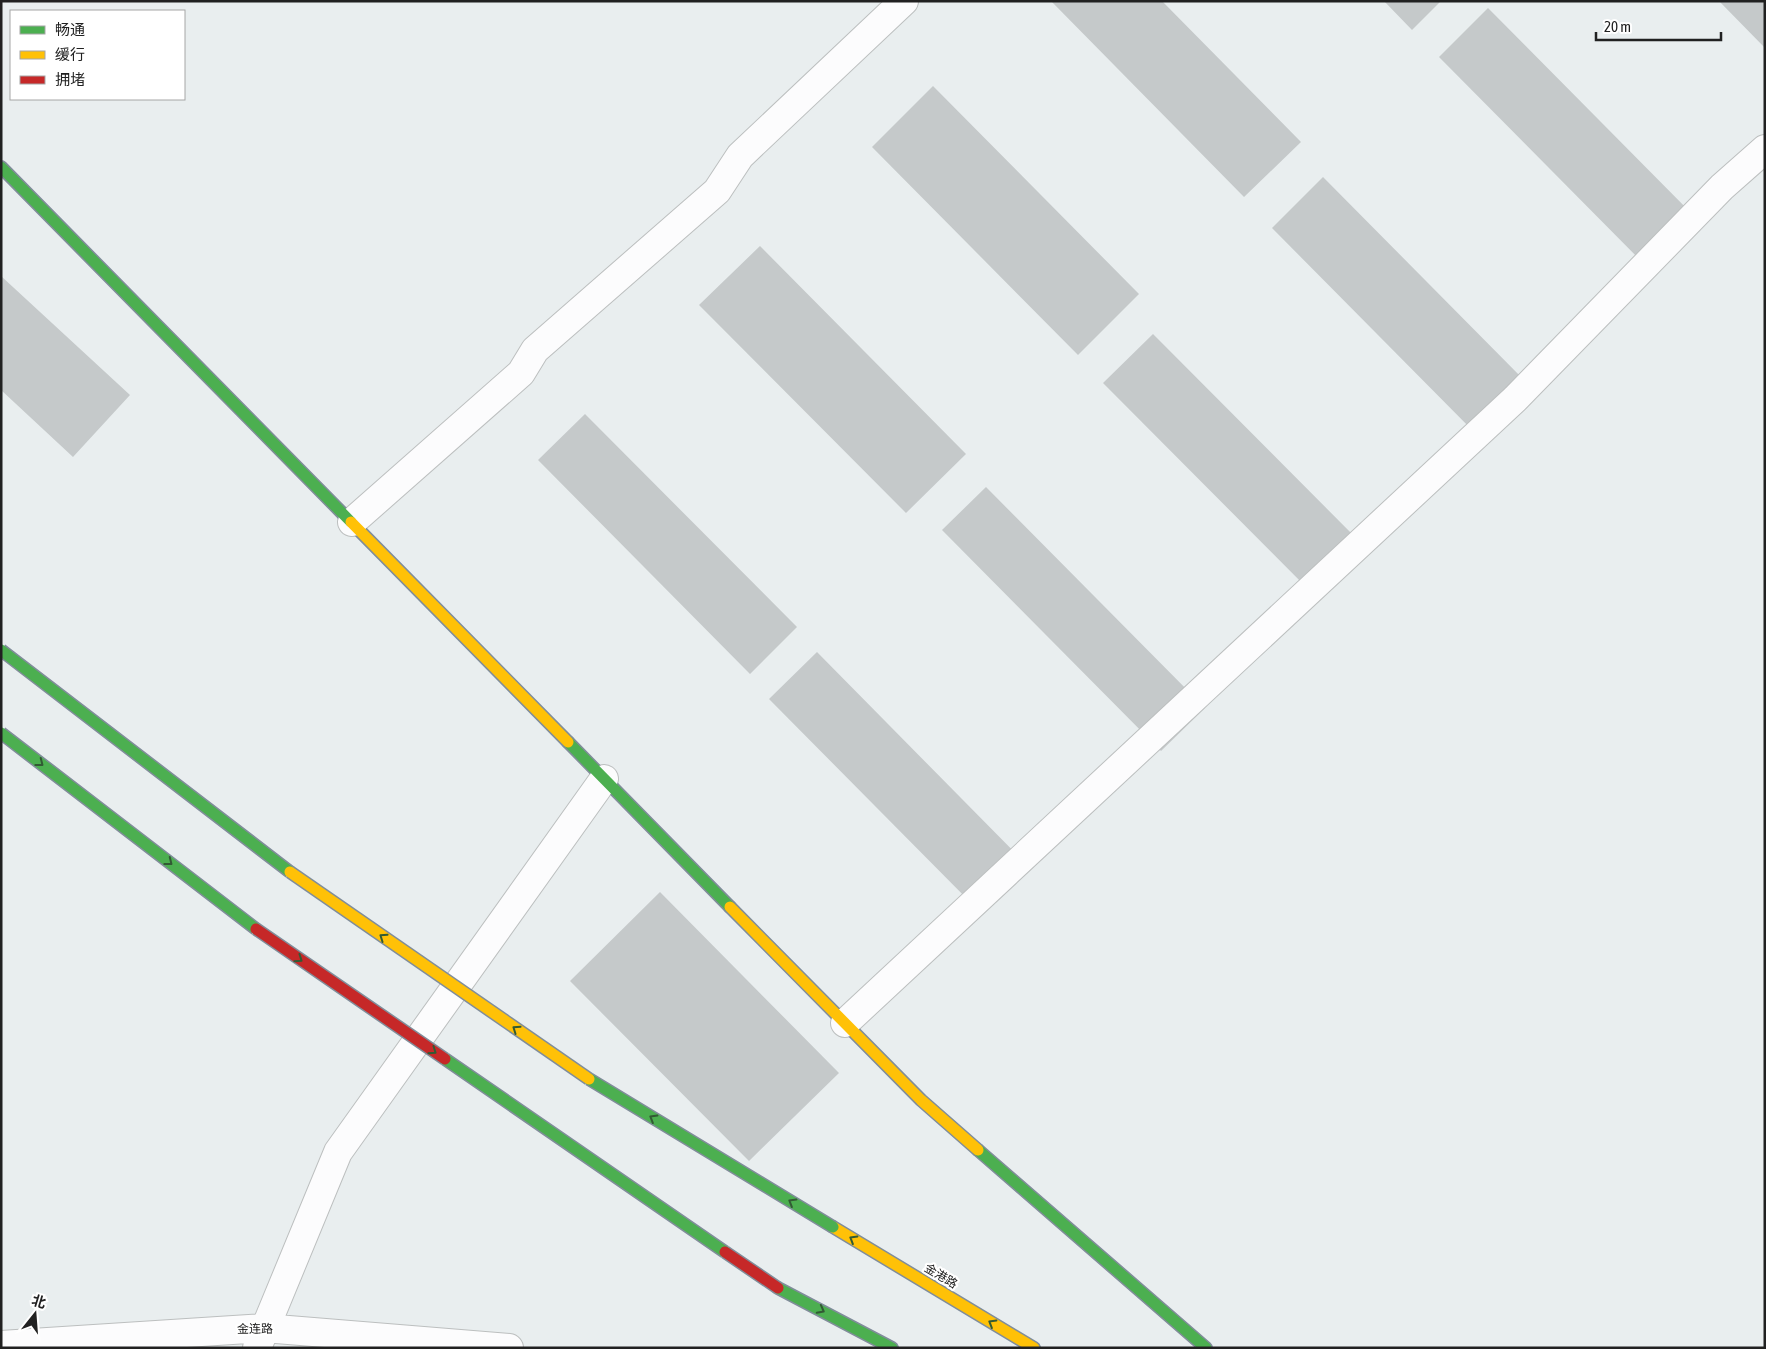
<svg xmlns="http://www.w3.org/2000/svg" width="1766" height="1349" viewBox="0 0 1766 1349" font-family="'Asap Condensed','Noto Sans SC',sans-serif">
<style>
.building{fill:#c5c9ca}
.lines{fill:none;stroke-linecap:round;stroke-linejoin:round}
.street-casing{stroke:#bcbfbf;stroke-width:30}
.fast-casing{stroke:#808d9a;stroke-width:14}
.slow-casing{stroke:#808d9a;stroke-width:14}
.street{stroke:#fcfcfd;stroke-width:28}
.fast{stroke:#4caf50;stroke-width:11}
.slow{stroke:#ffc107;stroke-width:11}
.fast-bridge-casing{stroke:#808d9a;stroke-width:14;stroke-linecap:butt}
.slow-bridge-casing{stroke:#808d9a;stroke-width:14;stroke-linecap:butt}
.jam-bridge-casing{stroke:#808d9a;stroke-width:14;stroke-linecap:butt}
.fast-bridge{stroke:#4caf50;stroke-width:11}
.slow-bridge{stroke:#ffc107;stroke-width:11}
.jam-bridge{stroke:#c62828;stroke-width:11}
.oneway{stroke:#325a34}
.labels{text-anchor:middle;stroke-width:4.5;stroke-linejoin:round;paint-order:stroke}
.street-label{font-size:12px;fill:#212121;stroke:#fff}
</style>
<rect width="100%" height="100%" fill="#e9eeef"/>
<path class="building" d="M1051 1H1162L1301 142 1244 197Z
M1384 1H1441L1412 30Z
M1719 1H1765V48Z
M1488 8 1700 222 1651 271 1439 57Z
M933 86 1139 294 1078 355 872 147Z
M1323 177 1533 389 1482 440 1272 228Z
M760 246 966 454 906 513 699 305Z
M1 276 130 395 73 457 1 390Z
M1153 334 1365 547 1315 596 1103 383Z
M585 414 797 627 750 674 538 460Z
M986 487 1205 708 1161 751 942 530Z
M817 652 1029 867 982 914 769 699Z
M660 892 839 1073 749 1161 570 981Z"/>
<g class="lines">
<defs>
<path id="street" d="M352 522 521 373 535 350 717 191 740 156 904 1
M845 1023 1515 399 1722 187 1765 149
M1 1345 264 1328 509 1348
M257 1348 338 1152 604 779"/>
<path id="fast" d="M1 167 351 522
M568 742 730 907
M978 1150 1206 1348
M778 1288 892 1348"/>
<path id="slow" d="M351 522 568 742
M730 907 921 1100 978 1150
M833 1227 1034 1348"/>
</defs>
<use href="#street" class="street-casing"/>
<use href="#fast" class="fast-casing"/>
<use href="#slow" class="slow-casing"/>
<use href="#street" class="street"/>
<use href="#fast" class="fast"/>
<use href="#slow" class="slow"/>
<defs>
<path id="fast-bridge" d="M1 650 290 872
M1 733 256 929
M445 1059 725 1252
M589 1079 833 1227"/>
<path id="slow-bridge" d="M290 872 589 1079"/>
<path id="jam-bridge" d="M256 929 445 1059
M725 1252 778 1288"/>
</defs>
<use href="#fast-bridge" class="fast-bridge-casing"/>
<use href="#slow-bridge" class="slow-bridge-casing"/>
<use href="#jam-bridge" class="jam-bridge-casing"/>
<use href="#fast-bridge" class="fast-bridge"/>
<use href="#slow-bridge" class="slow-bridge"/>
<use href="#jam-bridge" class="jam-bridge"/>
</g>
<defs><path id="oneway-chevron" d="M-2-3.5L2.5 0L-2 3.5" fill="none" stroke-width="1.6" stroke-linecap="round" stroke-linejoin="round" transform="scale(1.25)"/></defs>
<g class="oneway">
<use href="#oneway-chevron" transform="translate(40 763) rotate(38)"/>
<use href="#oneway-chevron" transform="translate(169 862) rotate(38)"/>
<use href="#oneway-chevron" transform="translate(383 937) rotate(-145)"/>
<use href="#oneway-chevron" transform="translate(299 959) rotate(35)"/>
<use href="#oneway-chevron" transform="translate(516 1029) rotate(-145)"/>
<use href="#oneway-chevron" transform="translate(433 1051) rotate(35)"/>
<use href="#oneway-chevron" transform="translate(653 1118) rotate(-149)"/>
<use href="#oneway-chevron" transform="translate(792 1202) rotate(-149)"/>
<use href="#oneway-chevron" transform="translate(853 1239) rotate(-149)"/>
<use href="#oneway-chevron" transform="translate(821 1310) rotate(28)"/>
<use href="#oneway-chevron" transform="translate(992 1323) rotate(-149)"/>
</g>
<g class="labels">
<g class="street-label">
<text transform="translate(941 1276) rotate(31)" y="4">金港路</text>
<text transform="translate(255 1329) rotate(-1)" y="4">金连路</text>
</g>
</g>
<rect width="1766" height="1349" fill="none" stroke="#212121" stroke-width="5"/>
<rect x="10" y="10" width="175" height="90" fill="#ffffff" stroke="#a6a6a6"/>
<rect x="20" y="26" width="25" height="8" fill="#4caf50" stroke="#a6a6a6"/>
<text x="55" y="35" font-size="15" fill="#212121">畅通</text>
<rect x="20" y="51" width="25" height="8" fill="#ffc107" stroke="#a6a6a6"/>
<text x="55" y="60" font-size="15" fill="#212121">缓行</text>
<rect x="20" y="76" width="25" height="8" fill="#c62828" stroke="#a6a6a6"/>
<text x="55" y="85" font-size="15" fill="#212121">拥堵</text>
<g transform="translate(35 1314) rotate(17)" stroke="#ffffff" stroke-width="4" paint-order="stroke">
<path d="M0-4L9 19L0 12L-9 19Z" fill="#212121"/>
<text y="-8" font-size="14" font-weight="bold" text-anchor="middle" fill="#212121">北</text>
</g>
<path d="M1596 32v8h125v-8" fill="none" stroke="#212121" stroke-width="2.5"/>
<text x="1604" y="32" font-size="15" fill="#212121" stroke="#ffffff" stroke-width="4" paint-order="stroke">20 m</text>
</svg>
